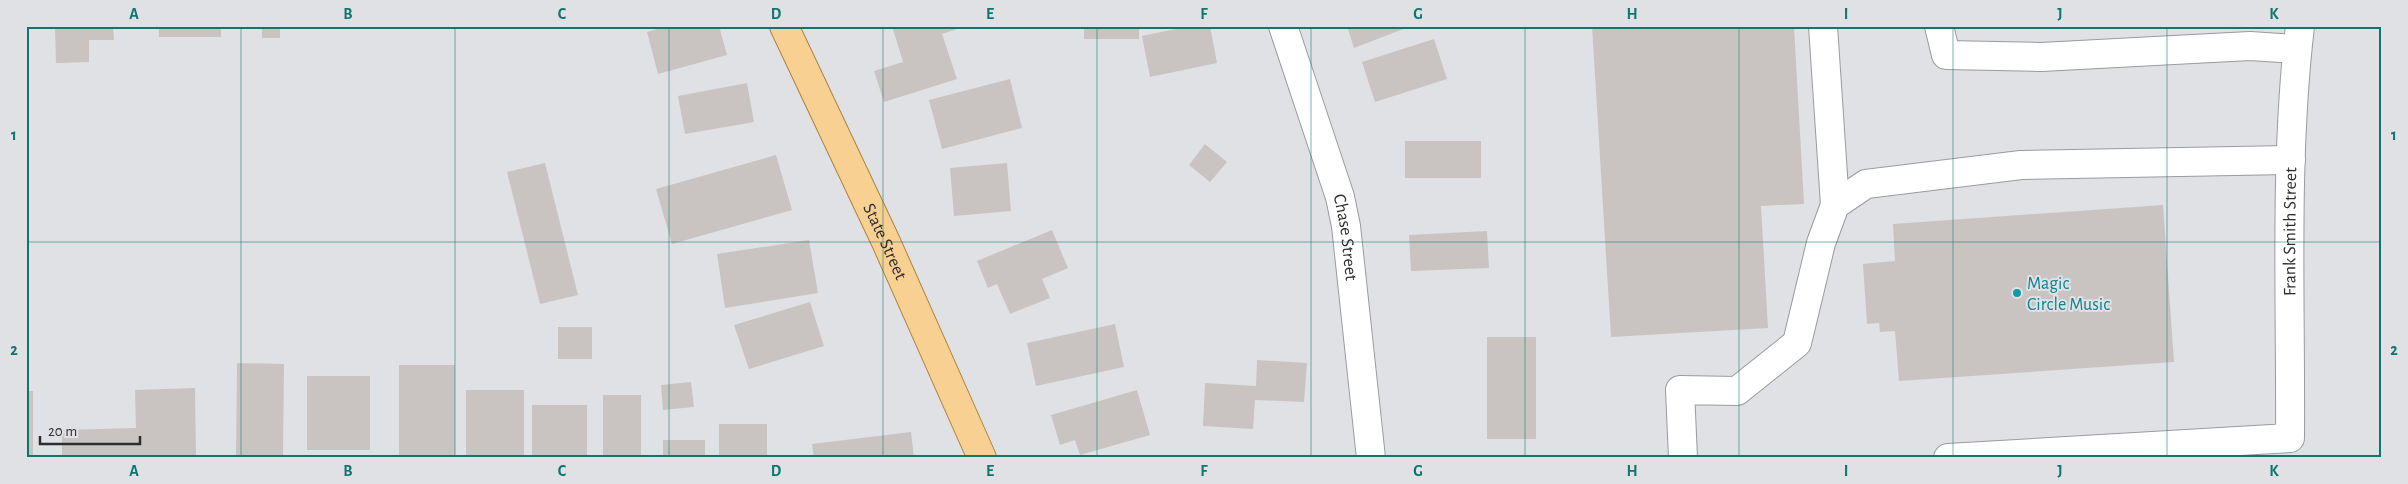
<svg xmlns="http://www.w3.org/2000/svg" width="2408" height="484" viewBox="0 0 2408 484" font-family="'Alegreya Sans',sans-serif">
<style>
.building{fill:#c9c4c2}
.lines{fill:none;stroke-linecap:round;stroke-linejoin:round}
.minor-casing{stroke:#9a9b9f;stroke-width:30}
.major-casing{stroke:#ae8340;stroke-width:30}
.minor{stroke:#fff;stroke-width:28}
.major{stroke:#f8d192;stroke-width:28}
.grid{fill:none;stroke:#0f766e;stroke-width:1;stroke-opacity:0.55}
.culture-dot{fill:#0f9aa8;stroke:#e0e1e5;stroke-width:2}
.labels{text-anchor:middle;stroke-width:4;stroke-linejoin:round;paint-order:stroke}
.street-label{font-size:18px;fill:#2d2d2f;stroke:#e0e1e5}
.culture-label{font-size:18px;fill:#0d838f;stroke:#e0e1e5;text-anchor:start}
.neatline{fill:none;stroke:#0f766e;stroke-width:2}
.grid-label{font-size:16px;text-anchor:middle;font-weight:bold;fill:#0f766e}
</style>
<rect width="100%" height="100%" fill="#e0e1e5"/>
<path class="building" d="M26 26H29V45H26Z
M55 26H113L114 40H89V62L56 63Z
M159 26H221V37H159Z
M262 26H280V38H262Z
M668 26H719L727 55 658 74 647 32Z
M892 26H966L942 34 957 79 884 102 874 71 903 62Z
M1084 26H1139V39H1084Z
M1190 26H1210L1217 63 1150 77 1142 36Z
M1347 26H1411L1354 48Z
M1592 26H1794L1804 204 1761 206 1768 328 1611 337Z
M1434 39 1447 79 1375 102 1362 62Z
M1010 79 1022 128 942 149 929 100Z
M747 83 754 122 685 134 678 96Z
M1405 141H1481V178H1405Z
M1205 144 1227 162 1210 182 1189 165Z
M776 155 792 210 672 244 656 189Z
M545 163 578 295 540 304 507 172Z
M1007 163 1011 211 954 216 950 168Z
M2163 205 2174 362 1899 381 1895 331 1880 332 1879 323 1867 324 1863 264 1895 261 1893 224Z
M1052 230 1068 268 1042 279 1050 298 1010 314 997 284 988 288 977 261Z
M1487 231 1489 268 1411 271 1409 235Z
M809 240 818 293 725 308 717 254Z
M810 302 824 346 749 369 734 325Z
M1115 324 1124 367 1036 386 1027 343Z
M558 327H592V359H558Z
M1487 337H1536V439H1487Z
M1257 360 1307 363 1304 402 1255 400 1253 429 1203 426 1205 383 1256 386Z
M237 363 284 364 283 458H236Z
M399 365H455V457H399Z
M307 376H370V450H307Z
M691 382 694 407 663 410 661 385Z
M195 388 196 458H62V430L136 428 135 390Z
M466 390H524V458H466Z
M1137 390 1150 435 1080 455 1075 440 1060 445 1051 415Z
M26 391H33V458H26Z
M603 395H641V458H603Z
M532 405H587V458H532Z
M719 424H767V458H719Z
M911 432 914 458H814L812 444Z
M663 440H705V458H663Z"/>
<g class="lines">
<defs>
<g id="minor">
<path id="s1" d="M1283 26 1340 197 1346 226 1371 458"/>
<path d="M1823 26 1835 205"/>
<path d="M1939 26 1946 55 2041 57 2250 46 2297 49"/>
<path d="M1683 458 1680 390 1737 391 1797 343 1821 243 1835 205 1866 184 2021 165 2291 160"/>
<path id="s2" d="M1948 458 2290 438C2291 301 2284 162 2300 26"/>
</g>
<g id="major">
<path id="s3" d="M784 26 886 242 982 458"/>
</g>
</defs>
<use href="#minor" class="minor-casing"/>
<use href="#major" class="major-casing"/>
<use href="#minor" class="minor"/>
<use href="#major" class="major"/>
</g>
<path class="grid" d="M241 26V458M455 26V458M669 26V458M883 26V458M1097 26V458M1311 26V458M1525 26V458M1739 26V458M1953 26V458M2167 26V458M26 242H2382"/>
<circle class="culture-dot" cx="2017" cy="293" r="5"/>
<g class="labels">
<g class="street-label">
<text dy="6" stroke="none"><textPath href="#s2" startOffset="549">Frank Smith Street</textPath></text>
<text dy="6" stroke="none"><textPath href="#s1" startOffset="221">Chase Street</textPath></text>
<text dy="6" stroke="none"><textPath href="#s3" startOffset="238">State Street</textPath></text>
</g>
<g class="culture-label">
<text x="2027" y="289">Magic<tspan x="2027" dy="21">Circle Music</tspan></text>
</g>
</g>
<rect width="2408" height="484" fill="none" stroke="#e0e1e5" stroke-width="55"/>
<path d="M40 436v8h100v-8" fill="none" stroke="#2d2d2f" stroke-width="2.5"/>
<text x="48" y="436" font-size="15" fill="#2d2d2f" stroke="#e0e1e5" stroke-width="4" paint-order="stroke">20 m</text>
<rect x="28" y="28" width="2352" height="428" class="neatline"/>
<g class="grid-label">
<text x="134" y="19">A</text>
<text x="348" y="19">B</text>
<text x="562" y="19">C</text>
<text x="776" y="19">D</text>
<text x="990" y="19">E</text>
<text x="1204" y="19">F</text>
<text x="1418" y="19">G</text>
<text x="1632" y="19">H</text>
<text x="1846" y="19">I</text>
<text x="2060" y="19">J</text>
<text x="2274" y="19">K</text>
<text x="14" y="140">1</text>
<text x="2394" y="140">1</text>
<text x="14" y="355">2</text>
<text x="2394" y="355">2</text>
<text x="134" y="476">A</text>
<text x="348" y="476">B</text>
<text x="562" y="476">C</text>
<text x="776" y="476">D</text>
<text x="990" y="476">E</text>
<text x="1204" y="476">F</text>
<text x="1418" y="476">G</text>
<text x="1632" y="476">H</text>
<text x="1846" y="476">I</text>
<text x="2060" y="476">J</text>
<text x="2274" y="476">K</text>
</g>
</svg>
